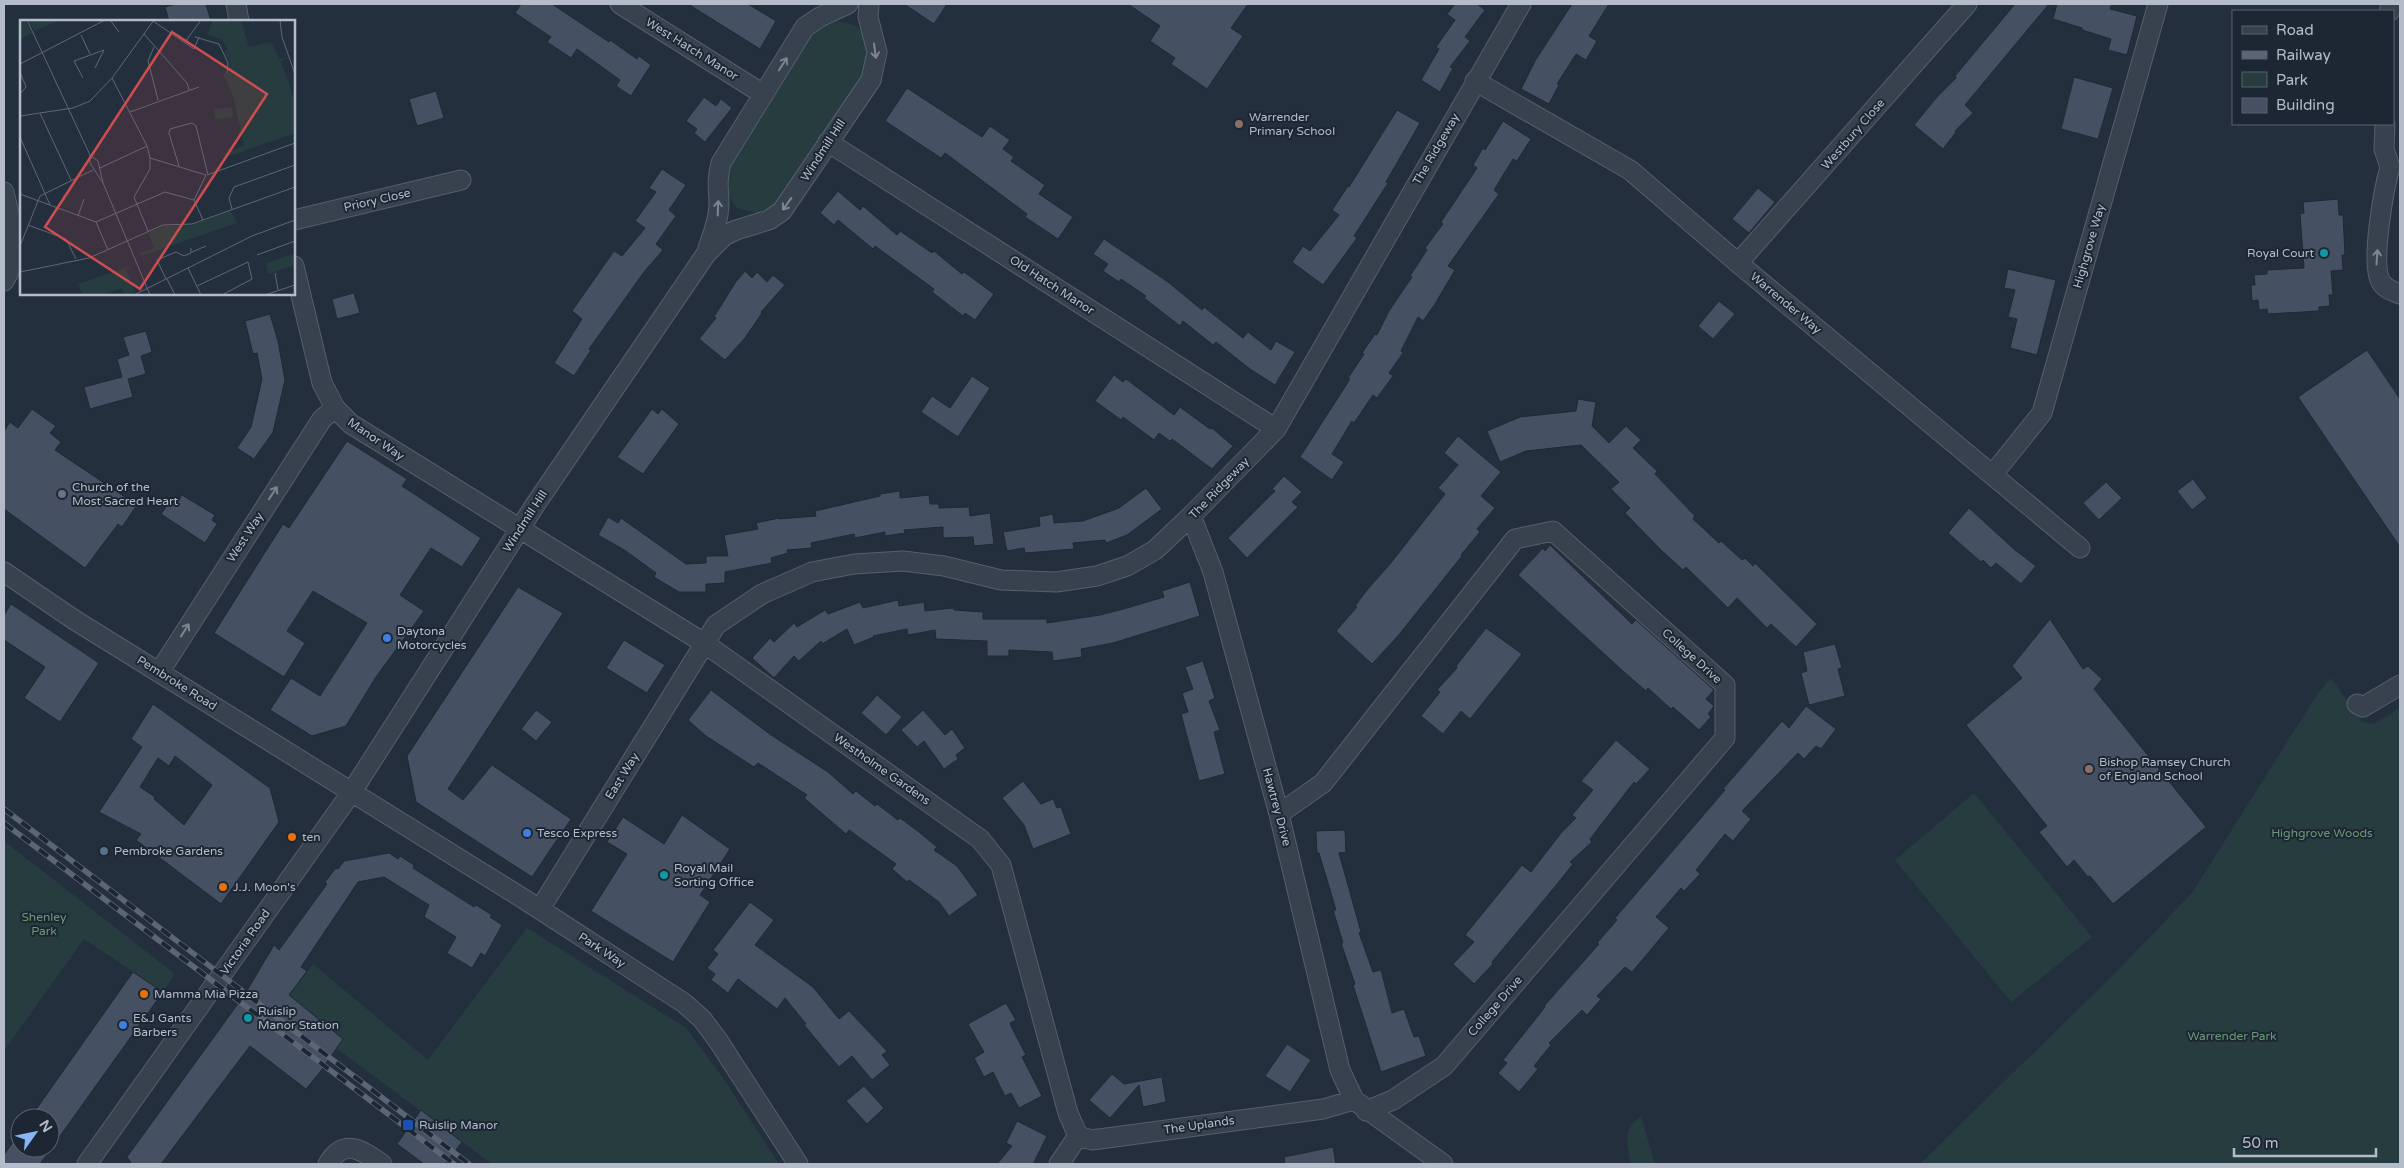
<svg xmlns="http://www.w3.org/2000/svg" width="2404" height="1168" viewBox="0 0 2404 1168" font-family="'Varela Round',sans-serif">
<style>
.green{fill:#263c3f}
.building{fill:#455162;stroke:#1f2835;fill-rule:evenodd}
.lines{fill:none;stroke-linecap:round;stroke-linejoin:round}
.minor-casing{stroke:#565f6c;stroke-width:21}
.minor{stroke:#38414e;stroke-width:19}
.rail-casing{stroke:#5a6575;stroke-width:5.5}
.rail{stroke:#1d2633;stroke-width:4;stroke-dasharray:11;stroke-linecap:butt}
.oneway{stroke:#7c8592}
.education-dot{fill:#8d6e63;stroke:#1d2633;stroke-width:2}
.culture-dot{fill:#0f9aa8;stroke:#1d2633;stroke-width:2}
.worship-dot{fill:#6b7280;stroke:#1d2633;stroke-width:2}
.shop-dot{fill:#3f7fe0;stroke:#1d2633;stroke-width:2}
.food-dot{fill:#e8710a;stroke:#1d2633;stroke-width:2}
.service-dot{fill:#5c6f8a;stroke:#1d2633;stroke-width:2}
.transit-dot{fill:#1a4fb4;stroke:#1d2633;stroke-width:2}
.labels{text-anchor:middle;stroke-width:4;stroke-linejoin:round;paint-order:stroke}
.street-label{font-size:12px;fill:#b4bcc9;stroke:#1d2633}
.poi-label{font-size:12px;fill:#b4bcc9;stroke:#1d2633;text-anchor:start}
.park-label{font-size:12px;fill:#6b9a76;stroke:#1d2633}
.inset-road{fill:none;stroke:#5e6776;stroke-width:1}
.view{fill:#ce4d50;fill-opacity:0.15;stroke:#ce4d50;stroke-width:2.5}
.inset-edge{fill:none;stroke:#b4bcc9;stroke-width:2.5}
</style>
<rect width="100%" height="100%" fill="#242f3e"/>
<path class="green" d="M838 21C843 23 849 23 854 25 872 33 870 61 864 76L776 206 757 213 737 208 726 193 725 169 807 39 822 27Z
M2331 678 2362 722 2374 724 2400 708V1164H1920L2117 971 2192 893 2318 693Z
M1974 793 2092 937 2011 1002 1895 860Z
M4 841 175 974 163 992 84 939 4 1051Z
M527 928 686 1028 723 1078 779 1164H492L336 1048 343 1039 289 995 313 964 428 1060Z
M1641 1116 1655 1164H1631C1627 1142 1622 1131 1641 1116Z"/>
<path class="building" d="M176 4H206L211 21H169L165 7Z
M521 4H552L609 42 610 40 637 59 639 56 651 65 631 96 616 86 620 80 577 49 571 58 547 42 551 37 515 13Z
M688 4H748L776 21 760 49Z
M904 4H947L934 24Z
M1128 4H1248L1231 28 1243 36 1207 89 1171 64 1175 58 1150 41 1160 26Z
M1455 4H1477L1485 10 1465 37 1470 41 1450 67 1453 68 1440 92 1421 80 1439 49 1436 47 1455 20 1447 14Z
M1572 4H1609L1589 36 1597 41 1586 60 1576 54 1557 84 1559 85 1549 104 1521 89 1535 61Z
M2015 4H2049L1965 105 1973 113 1955 131 1956 132 1943 149 1914 125 1937 97 1956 78 1955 76Z
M2057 4H2112L2110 9 2137 16 2127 55 2108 50 2111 39 2082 30V28L2053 19Z
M2074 77 2113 88 2098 139 2061 129Z
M907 88 982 137 990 126 1010 140 1003 149 1014 157 1011 161 1045 185 1039 194 1073 217 1058 239 1025 217 1027 214 945 153 941 158 885 121Z
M436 91 444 118 417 126 409 99Z
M704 97 716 106 721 99 732 108 705 142 694 133 697 129 686 121Z
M1397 110 1420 123 1386 182 1388 183 1354 236 1357 238 1323 285 1292 262 1303 246 1310 251 1339 215 1332 210 1348 186 1349 187Z
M1503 121 1531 139 1517 161 1513 159 1494 190 1499 194 1448 266 1455 270 1435 304 1423 321 1418 317 1401 351 1403 353 1389 373 1393 376 1377 398 1373 395 1354 423 1352 421 1332 454 1344 462 1332 480 1300 457 1350 379 1348 378 1364 354 1362 353 1375 334 1377 335 1389 311 1412 277 1410 276 1427 250 1425 248 1443 224 1441 222 1477 168 1473 165 1483 148 1485 150Z
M662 169 686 185 669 210 676 216 656 244 663 250 644 272 589 349 591 350 574 376 554 363 582 319 572 311 614 251 622 256 645 228 635 221 656 192 649 188Z
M1758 188 1775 202 1749 233 1732 219Z
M838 191 860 210 863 206 897 235 900 231 932 253 934 251 962 274 964 272 994 294 975 320 965 313 963 316 932 292 934 289 875 246 873 249 838 220 834 225 820 213Z
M2338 199 2339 215H2343L2345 255H2342L2343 270 2331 271 2333 295H2329L2330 306 2319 307V311L2268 314 2267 309 2259 310 2258 300 2252 301 2251 285H2255L2254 275 2267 274V270L2304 268 2300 214 2304 213 2303 202Z
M1104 239 1168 282 1202 310 1204 307 1243 338 1248 332 1271 350 1276 341 1295 352 1275 385 1250 369 1216 342 1213 345 1183 321 1180 326 1144 298 1146 296 1121 279 1119 282 1103 271 1108 264 1093 254Z
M2008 269 2056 280 2037 355 2010 348 2017 319 2008 317 2015 290 2004 288Z
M745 271 752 278 757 272 767 282 773 275 785 285 761 312 762 313 745 338 725 360 699 339 716 318 714 317 735 283Z
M354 293 360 313 337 319 332 299Z
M1719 301 1735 314 1713 339 1698 326Z
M270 314 278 341 285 380 273 432 254 459 237 448 251 427 262 379 257 353 253 354 245 321Z
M146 331 152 352 141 356 146 374 128 379 133 397 90 409 84 387 122 377 117 359 129 355 123 337Z
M2367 350 2400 399V547L2298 397Z
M1114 375 1123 382 1126 379 1174 415 1180 407 1210 429 1212 428 1233 446 1212 469 1172 439 1170 441 1159 433 1154 440 1123 417 1121 420 1095 401Z
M972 376 990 388 958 437 921 412 932 396 950 408Z
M1578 399 1596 402 1592 426 1609 443 1626 426 1641 440 1633 448 1657 471 1655 474 1695 516 1693 519 1719 543 1721 541 1742 560 1745 558 1753 566 1755 563 1817 624 1796 647 1771 624 1767 628 1737 598 1728 608 1686 567 1683 570 1661 550 1625 513 1630 508 1611 489 1619 482 1581 445 1526 451 1500 462 1487 431 1520 417 1576 411Z
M32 409 56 426 50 433 61 442 55 450 137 505 122 527 118 524 85 568 4 509V431L10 422 18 428Z
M652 409 658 414 662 409 679 424 643 474 617 457Z
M1458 436 1501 472 1481 496 1495 508 1477 529 1480 532 1461 555 1462 556 1397 637 1372 664 1336 631 1357 607 1355 606 1367 590 1390 564 1445 494 1438 488 1458 465 1444 453Z
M347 441 407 479 402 486 481 538 462 567 431 548 400 595 424 611 376 677 346 726 312 736 270 710 291 678 320 696 367 623 313 591 287 631 305 643 284 677 214 633 283 524 289 528Z
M1284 476 1302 492 1292 502 1298 507 1247 558 1228 538 1275 491 1272 489Z
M2193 479 2207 498 2192 510 2177 491Z
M2106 482 2122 498 2099 520 2083 503Z
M1146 488 1162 509 1127 535 1106 543 1105 540 1073 543 1074 549 1025 553 1024 548 1007 551 1003 532 1040 526 1039 517 1053 514 1054 523 1083 521 1119 508Z
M900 491V498L929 495 930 504H939V508L969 507 970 516 990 513 994 544 974 546 973 537 943 538V527L904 530 905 533 885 536V532L855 538 854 534 811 543 812 548 787 550 788 553 771 558 772 563 725 572V583L706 584V592H679L654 577 656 573 626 551 598 535 608 517 618 523 621 518 686 564 706 563V556H728L724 535 758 529 756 523 779 518V519L816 516 815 511 880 496V494Z
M182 495 215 515 212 520 217 524 205 543 161 514 172 498 178 501Z
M1969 508 2015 550 2036 566 2021 584 1996 563 1991 568 1983 560 1981 562 1948 533Z
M1550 545 1632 624 1636 620 1714 690 1706 699 1714 706 1708 714 1711 717 1699 730 1673 707 1671 709 1648 688 1646 691 1624 672 1518 575 1543 548 1545 551Z
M1190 582 1200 616 1113 643 1081 649 1082 657 1053 661 1052 652 1009 650V656H987V641L936 639 935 630 908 635 907 629 873 636 874 637 854 645 847 629 822 644 821 641 799 661 794 656 774 678 752 658 770 638 774 642 794 623 797 627 825 610 828 614 860 602 863 608 898 600 899 606 924 602 925 611 953 608 954 610 983 612V619H1047V623L1100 615 1127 608 1164 597 1162 591Z
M518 587 563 613 448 789 463 800 492 765 571 819 532 877 416 802 407 756Z
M11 604 99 663 60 722 24 698 45 667 4 640V615Z
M2050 619 2083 669 2088 666 2102 679 2094 689 2206 827 2113 904 2090 876 2088 877 2074 860 2067 867 2039 832 2047 826 1966 725 2022 678 2012 666Z
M1486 628 1522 654 1470 719 1461 711 1443 734 1421 716 1440 692 1437 690 1457 668 1456 666Z
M624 640 665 665 647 693 606 668Z
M1835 644 1842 668 1838 669 1845 696 1809 705 1801 673 1807 671 1803 652Z
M1203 661 1215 698 1209 701 1220 730 1214 732 1225 774 1199 781 1181 714 1188 712 1182 693 1193 689 1185 667Z
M711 690 771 735 828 772 853 794 856 791 875 806 877 804 898 820 900 818 919 832 937 847 934 850 957 866 978 895 949 916 939 902 909 880 907 882 892 869 896 864 849 830 846 834 804 798 807 795 758 763 754 767 706 736 688 720Z
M877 695 902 717 886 735 861 713Z
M153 704 270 788 279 822 221 904 136 840 141 834 99 812 142 747 131 739ZM175 756 212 785 184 825 154 799 155 797 140 787 158 758 169 766Z
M1806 706 1836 729 1821 749 1816 746 1804 759 1798 753 1742 811 1751 819 1733 841 1725 834 1696 870 1700 874 1684 891 1681 888 1656 917 1669 928 1632 972 1625 967 1597 996 1601 999 1587 1015 1582 1010 1549 1043 1551 1045 1534 1066 1538 1069 1519 1092 1498 1073 1507 1063 1503 1060 1545 1007 1544 1006 1599 944 1597 943 1617 920 1615 918 1725 790 1723 789 1782 721 1789 728Z
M536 710 552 722 536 741 521 729Z
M923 710 945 735 952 729 965 748 956 755 958 759 944 769 924 741 917 747 901 730Z
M1616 740 1650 769 1636 784 1634 782 1590 839 1592 842 1570 862 1573 864 1558 883 1492 962 1493 964 1474 984 1453 964 1474 942 1465 935 1522 865 1531 872 1561 833 1576 818 1572 815 1593 790 1581 781Z
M1023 781 1041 804 1053 799 1057 808 1061 807 1071 834 1033 849 1024 825 1002 798Z
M682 815 730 849 700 895 710 902 673 962 591 911 627 854 607 842 623 817 664 844Z
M1345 830 1346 852 1339 853 1361 932 1359 933 1373 972 1381 970 1392 1013 1404 1009 1414 1037 1419 1036 1426 1056 1381 1072 1353 985 1355 984 1341 943H1343L1333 910H1336L1319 853H1317L1316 831Z
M389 853 398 859 400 856 414 865 413 868 474 907 476 905 492 915 490 917 502 925 485 956 481 953 472 968 447 953 456 937 424 917 429 905 384 877 358 882 301 967 307 971 289 995 343 1039 320 1072 306 1089 250 1046 161 1164H132L127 1157 245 994 274 945 279 950 327 884 325 882 336 868 338 869 344 861Z
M750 902 774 920 755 945 813 987 839 1019 849 1011 887 1051 882 1055 890 1065 872 1080 852 1056 839 1067 804 1025 806 1024 785 998 777 1009 738 979 728 993 711 980 715 974 707 968 718 954 713 950Z
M133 972 163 992 40 1164H4V1155L20 1132V1148H50V1118H30Z
M1006 1003 1016 1020 1010 1023 1012 1028 1026 1055 1022 1057 1042 1096 1019 1108 1011 1093 1005 1096 993 1072 984 1077 974 1058 984 1052 968 1024Z
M1287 1044 1311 1060 1290 1092 1265 1076Z
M1112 1074 1124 1084 1162 1077 1166 1102 1143 1107 1139 1085 1110 1118 1089 1100Z
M864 1086 884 1108 867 1124 846 1101Z
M421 1110 462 1142 445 1164H424L397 1144Z
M1017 1121 1047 1136 1033 1164H997L1012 1146 1006 1143Z
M1333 1147 1336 1164H1285L1284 1157Z"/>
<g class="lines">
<defs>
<path id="minor" d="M236 4 239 21
M620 4 763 94
M2390 11V4
M1475 81 1630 170 1738 263 2080 548
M2385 124 2384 149 2390 167
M828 142 1276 429
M2390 167C2384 188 2370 264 2381 282 2385 289 2393 291 2400 294
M4 192C11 226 24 249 4 281
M294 220 461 180
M708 248C713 234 718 222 719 206 719 189 716 182 721 163L805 27 820 17 848 4
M1738 263 1967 4
M294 266 322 383 335 408 351 424 704 643 980 839 1001 865 1068 1113 1078 1136
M1993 474 2042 413 2158 4
M1191 516 1213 572 1279 814 1340 1070 1354 1100 1443 1164
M4 572 73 619 527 901 684 1003 702 1019 717 1039 798 1164
M160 671 322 419 335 408
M2357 704 2363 707 2400 685
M1279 814 1323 783 1515 539 1553 531 1725 685V738L1444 1066 1393 1100 1366 1111
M540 909 716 625 762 594 812 572 854 564 903 561 944 566 1001 580 1056 582 1097 576 1127 566 1155 550 1191 516 1276 429 1521 4
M1078 1136 1092 1140 1323 1109 1354 1100
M87 1164 351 793 535 505 706 254 724 236 736 230 769 220 782 211 871 80 877 52 868 17 869 4
M328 1164C344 1137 362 1150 382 1164
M1059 1164 1078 1136"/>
</defs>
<use href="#minor" class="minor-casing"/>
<use href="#minor" class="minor"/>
<defs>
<path id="rail" d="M4 809 469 1164
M4 823 454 1164"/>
</defs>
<use href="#rail" class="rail-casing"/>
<use href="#rail" class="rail"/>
</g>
<defs><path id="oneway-shaft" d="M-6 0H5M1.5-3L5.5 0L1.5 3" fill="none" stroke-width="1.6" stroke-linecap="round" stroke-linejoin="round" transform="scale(1.25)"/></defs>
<g class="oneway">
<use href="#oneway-shaft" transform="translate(875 51) rotate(82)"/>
<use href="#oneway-shaft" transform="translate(783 64) rotate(-57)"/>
<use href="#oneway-shaft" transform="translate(787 204) rotate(126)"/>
<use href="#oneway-shaft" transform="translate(718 208) rotate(-88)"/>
<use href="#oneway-shaft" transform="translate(2377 257) rotate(-86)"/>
<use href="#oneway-shaft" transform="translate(273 493) rotate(-57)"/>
<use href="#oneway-shaft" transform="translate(185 630) rotate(-58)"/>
</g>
<g class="education-dot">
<circle cx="1239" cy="124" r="5"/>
<circle cx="2089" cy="769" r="5"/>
</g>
<g class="culture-dot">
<circle cx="2324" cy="253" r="5"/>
<circle cx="664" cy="875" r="5"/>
<circle cx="248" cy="1018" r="5"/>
</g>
<circle class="worship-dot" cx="62" cy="494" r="5"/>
<g class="shop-dot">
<circle cx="387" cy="638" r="5"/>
<circle cx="527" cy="833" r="5"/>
<circle cx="123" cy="1025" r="5"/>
</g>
<g class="food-dot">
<circle cx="292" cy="837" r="5"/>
<circle cx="223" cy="887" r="5"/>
<circle cx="144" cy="994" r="5"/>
</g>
<circle class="service-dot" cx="104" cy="851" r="5"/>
<rect class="transit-dot" x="402" y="1119" width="12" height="12" rx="2.5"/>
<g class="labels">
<g class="street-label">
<text transform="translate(692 49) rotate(32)" y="4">West Hatch Manor</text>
<text transform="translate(1853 134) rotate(-49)" y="4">Westbury Close</text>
<text transform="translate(1436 149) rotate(-60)" y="4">The Ridgeway</text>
<text transform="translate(823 150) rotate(-57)" y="4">Windmill Hill</text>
<text transform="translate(377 200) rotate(-13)" y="4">Priory Close</text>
<text transform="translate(2089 246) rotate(-74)" y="4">Highgrove Way</text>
<text transform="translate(1052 285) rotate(33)" y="4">Old Hatch Manor</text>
<text transform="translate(1786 303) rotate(40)" y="4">Warrender Way</text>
<text transform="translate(376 439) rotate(34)" y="4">Manor Way</text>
<text transform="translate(1219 488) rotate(-46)" y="4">The Ridgeway</text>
<text transform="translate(525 521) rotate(-57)" y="4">Windmill Hill</text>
<text transform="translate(245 537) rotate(-57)" y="4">West Way</text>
<text transform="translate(1692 656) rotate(42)" y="4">College Drive</text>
<text transform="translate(177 683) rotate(32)" y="4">Pembroke Road</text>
<text transform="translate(882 769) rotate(35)" y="4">Westholme Gardens</text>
<text transform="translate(622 776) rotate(-58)" y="4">East Way</text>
<text transform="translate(1277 807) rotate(75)" y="4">Hawtrey Drive</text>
<text transform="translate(245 942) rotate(-55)" y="4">Victoria Road</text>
<text transform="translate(602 950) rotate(33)" y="4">Park Way</text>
<text transform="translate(1495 1006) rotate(-49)" y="4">College Drive</text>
<text transform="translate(1199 1125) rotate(-8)" y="4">The Uplands</text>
</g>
<g class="poi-label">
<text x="1249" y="121">Warrender<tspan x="1249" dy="14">Primary School</tspan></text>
<text x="2314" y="257" text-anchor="end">Royal Court</text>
<text x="72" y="491">Church of the<tspan x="72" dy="14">Most Sacred Heart</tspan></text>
<text x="397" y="635">Daytona<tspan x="397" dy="14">Motorcycles</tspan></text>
<text x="2099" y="766">Bishop Ramsey Church<tspan x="2099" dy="14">of England School</tspan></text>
<text x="537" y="837">Tesco Express</text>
<text x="302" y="841">ten</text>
<text x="114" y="855">Pembroke Gardens</text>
<text x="674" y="872">Royal Mail<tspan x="674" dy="14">Sorting Office</tspan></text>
<text x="233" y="891">J.J. Moon's</text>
<text x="154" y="998">Mamma Mia Pizza</text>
<text x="258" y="1015">Ruislip<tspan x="258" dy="14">Manor Station</tspan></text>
<text x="133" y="1022">E&amp;J Gants<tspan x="133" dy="14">Barbers</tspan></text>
<text x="419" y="1129">Ruislip Manor</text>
</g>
<g class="park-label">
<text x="2322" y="837">Highgrove Woods</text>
<text x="44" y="921">Shenley<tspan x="44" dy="14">Park</tspan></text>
<text x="2232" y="1040">Warrender Park</text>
</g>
</g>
<g transform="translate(20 20)">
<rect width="275" height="275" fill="#242f3e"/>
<path d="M0 0H5L12 13 0 19ZM8 0H41L14 11ZM192 0H221L229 27 251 22 260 39 268 37 261 42 275 80V113L207 137 203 135 224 125 213 76 203 54 209 53 210 41 204 33 208 29 202 19 188 15ZM212 87 213 97 195 99 194 89ZM211 191 217 203 121 236 120 233 134 228 128 213 145 206 172 205ZM275 233V245L248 254 246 243ZM114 245 106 250 115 272 105 275 102 268 82 275H63L58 264Z" fill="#263c3f"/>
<path class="inset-road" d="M7 0 70 135V143L83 163 130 275M90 0 99 12M260 0 262 17 275 54M133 1 174 29 179 17M124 14 167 63 169 70M61 15 70 34M175 17 199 24 208 43 207 53M165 22 181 0M134 27 128 41 138 80M0 44 85 0M0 52 6 67 0 74M63 58 54 41 84 30 75 48M92 58 127 126 130 138V149L114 177 128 211M110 92 179 67M20 93 51 160M0 96 53 88 70 81 92 58 134 0M0 117 30 185M71 136 78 141 83 163M130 138 186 155M159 146 149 113 150 109 172 103 176 106 188 155M80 148 127 126M187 155 275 123M0 174 76 202 145 172 174 180M174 180 186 155M174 180 183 200M212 189 209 178 214 167 275 145M58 196 64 179M76 202 88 230M8 205 46 219 56 239M0 226 20 176 73 150M172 232 186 226M237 235 275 221M168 248 181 275M0 252 69 238 143 205 172 204 275 167M255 253 258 270M146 259 137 240 156 232 164 236 171 233V228M147 259 155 275M177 266 228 242 232 259 202 275M114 275 232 216 275 200M245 275 275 265"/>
<path class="view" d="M152 12 247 74 120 269 25 207Z"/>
<rect width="275" height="275" class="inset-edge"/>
</g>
<rect width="2404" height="1168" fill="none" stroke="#b4bcc9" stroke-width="10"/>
<rect x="2232" y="10" width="162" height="115" fill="#1d2633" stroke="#59626f"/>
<rect x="2242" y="26" width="25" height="8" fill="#38414e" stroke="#59626f"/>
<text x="2276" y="35" font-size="15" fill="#b4bcc9">Road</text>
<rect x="2242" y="51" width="25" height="8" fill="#5a6575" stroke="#59626f"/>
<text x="2276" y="60" font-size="15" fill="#b4bcc9">Railway</text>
<rect x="2242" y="72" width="25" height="15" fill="#263c3f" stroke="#59626f"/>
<text x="2276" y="85" font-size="15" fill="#b4bcc9">Park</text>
<rect x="2242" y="98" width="25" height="15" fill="#455162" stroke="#59626f"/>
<text x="2276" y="110" font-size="15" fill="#b4bcc9">Building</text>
<g transform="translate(35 1133) rotate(57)"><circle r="24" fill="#1d2633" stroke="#59626f"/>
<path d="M0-4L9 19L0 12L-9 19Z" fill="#8ab4f8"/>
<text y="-8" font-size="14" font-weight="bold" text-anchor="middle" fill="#b4bcc9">N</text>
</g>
<path d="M2234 1148v8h142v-8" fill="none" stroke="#b4bcc9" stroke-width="2.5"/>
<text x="2242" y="1148" font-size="15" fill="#b4bcc9" stroke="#1d2633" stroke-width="4" paint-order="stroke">50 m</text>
</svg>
